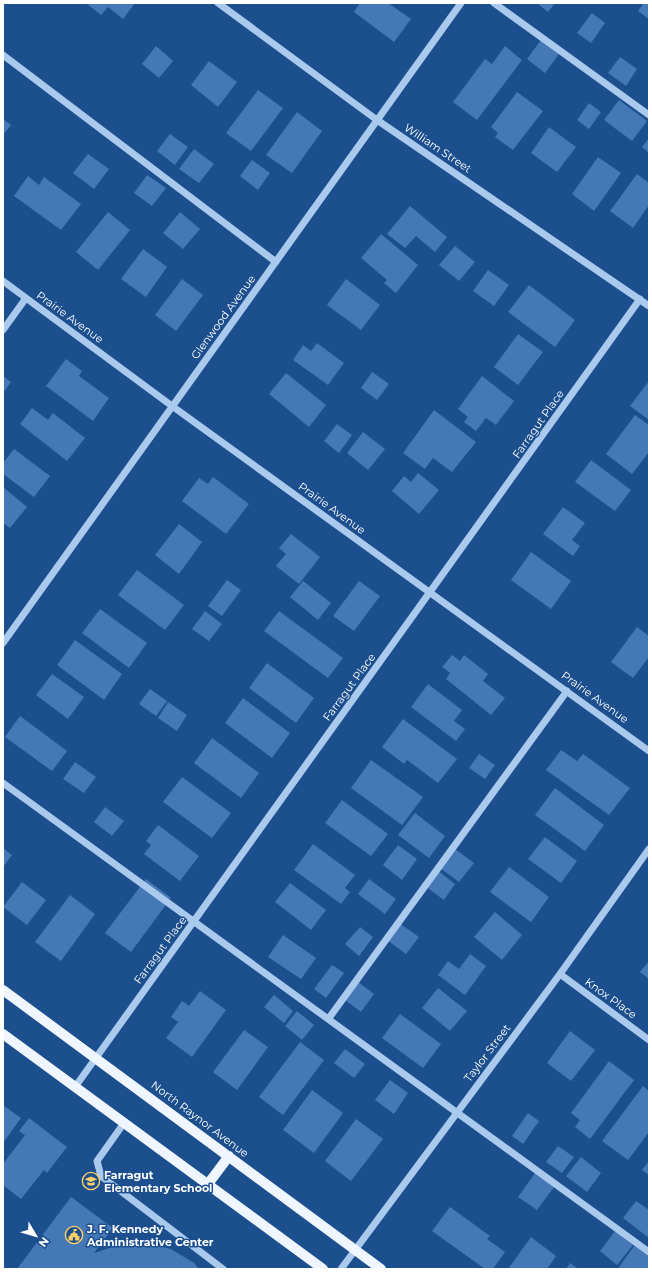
<svg xmlns="http://www.w3.org/2000/svg" width="652" height="1272" viewBox="0 0 652 1272" font-family="Montserrat,sans-serif">
<style>
.building{fill:#4478b6}
.lines{fill:none;stroke-linecap:round;stroke-linejoin:round}
.minor{stroke:#a9c9ed;stroke-width:7}
.major{stroke:#f0f6ff;stroke-width:10}
.labels{text-anchor:middle;stroke-width:3;stroke-linejoin:round;paint-order:stroke}
.street-label{font-size:11px;fill:#fff;stroke:#1c4f8e}
.poi-label{font-size:11px;font-weight:bold;fill:#fff;stroke:#1c4f8e;text-anchor:start}
</style>
<rect width="100%" height="100%" fill="#1c4f8e"/>
<path class="building" d="M86 3H135L123 19 108 7 101 15Z
M360 3H388L411 19 394 42 354 12Z
M537 3H555L548 12Z
M644 3H649V19L638 11Z
M592 13 605 23 591 43 577 33Z
M541 40 559 54 545 73 527 59Z
M156 46 173 61 159 78 142 64Z
M505 46 522 60 477 120 453 102 485 59 492 64Z
M620 57 637 69 626 86 608 73Z
M209 61 237 82 218 107 191 85Z
M258 90 283 108 251 151 226 133Z
M517 92 543 111 513 150 495 137 498 133 491 127Z
M619 100 647 121 632 141 604 120Z
M589 103 601 112 589 129 577 120Z
M297 112 322 131 292 173 266 155Z
M3 119 11 125 3 135Z
M549 127 576 147 557 172 531 153Z
M170 134 188 147 175 165 157 151Z
M649 138V153L642 147Z
M194 149 214 164 199 183 179 169Z
M88 154 109 169 94 189 73 173Z
M598 157 621 173 594 211 572 194Z
M252 160 270 173 258 190 240 176Z
M637 174 649 183V205L633 228 610 211Z
M147 175 166 188 152 206 134 193Z
M28 176 39 185 44 177 81 204 61 230 14 196Z
M410 206 447 237 435 252 416 236 405 248 387 234Z
M108 212 130 230 98 270 76 252Z
M180 212 200 229 183 249 163 233Z
M381 234 418 265 396 293 384 283 387 280 361 258Z
M455 246 475 262 459 281 439 265Z
M143 249 167 267 146 297 121 279Z
M488 270 509 285 494 306 473 291Z
M182 279 203 295 176 331 155 315Z
M346 279 380 305 361 330 327 305Z
M529 285 575 320 555 347 508 312Z
M518 334 543 352 518 385 494 367Z
M317 343 344 363 328 385 293 360 303 345 311 351Z
M66 359 82 371 79 376 109 398 93 421 46 386Z
M372 372 389 384 377 400 361 388Z
M286 373 326 405 309 427 269 394Z
M3 376 11 382 3 393Z
M482 376 514 401 496 425 486 418 476 431 464 422 468 417 458 409Z
M649 381V420L630 406Z
M32 408 48 420 53 413 85 438 67 461 20 424Z
M434 410 476 442 452 472 433 458 425 469 403 453Z
M635 415 649 425V452L632 474 606 454Z
M337 424 352 435 339 453 324 441Z
M363 432 385 449 368 470 347 453Z
M14 449 50 476 34 497 3 474V463Z
M591 460 631 490 615 511 575 482Z
M418 473 439 490 419 514 392 491 404 476 411 482Z
M213 477 249 504 226 534 182 501 199 478 208 484Z
M3 487 27 507 10 528 3 523Z
M563 507 585 523 572 540 580 546 573 556 543 534Z
M179 524 202 542 179 574 155 555Z
M291 534 320 557 299 584 276 566 286 554 279 548Z
M531 552 571 581 551 609 511 580Z
M137 570 184 605 165 630 118 595Z
M227 580 241 590 222 616 208 606Z
M303 581 331 603 318 620 290 597Z
M359 581 380 596 354 631 333 616Z
M100 609 147 643 129 668 82 633Z
M205 611 222 624 209 641 192 629Z
M279 611 343 658 328 678 264 631Z
M637 627 649 636V657L633 678 611 662Z
M75 640 122 674 104 700 57 665Z
M452 655 460 661 464 655 488 674 483 681 505 698 491 715 446 679 450 673 442 667Z
M267 663 314 698 296 723 249 688Z
M52 674 84 697 68 719 36 695Z
M428 684 462 710 454 721 465 729 456 741 411 707Z
M150 689 167 701 156 716 139 704Z
M243 698 290 733 272 758 225 723Z
M168 702 187 715 177 731 158 718Z
M20 716 67 751 52 771 5 737Z
M403 719 457 759 438 783 407 760 404 764 382 747Z
M212 738 259 773 241 798 194 763Z
M561 750 577 761 583 754 630 788 609 815 546 770Z
M479 754 495 765 485 779 469 768Z
M371 760 423 797 402 825 351 788Z
M75 762 96 777 84 793 63 779Z
M182 777 231 813 212 838 163 802Z
M555 788 604 825 585 851 535 815Z
M342 800 388 834 371 856 325 823Z
M105 807 124 821 112 836 94 822Z
M415 813 445 836 429 858 398 835Z
M158 825 199 856 180 881 144 854 151 845 146 841Z
M545 837 577 861 561 883 528 859Z
M313 844 355 875 345 888 350 892 341 904 294 870Z
M398 845 417 859 402 880 383 865Z
M3 848 12 855 3 867Z
M455 849 474 863 459 882 440 868Z
M509 867 549 897 531 922 490 892Z
M437 870 455 884 444 900 425 886Z
M146 879 171 898 131 952 105 933Z
M369 879 396 899 385 914 358 894Z
M22 882 46 900 27 925 3 907Z
M290 883 326 910 311 930 275 902Z
M70 895 95 914 61 961 35 942Z
M495 912 522 935 502 960 474 937Z
M399 923 419 937 406 954 387 940Z
M360 927 373 937 359 956 345 944Z
M283 935 316 958 301 979 268 957Z
M470 954 486 966 465 995 438 975 448 961 459 969Z
M649 961V979L640 972Z
M332 965 344 973 326 998 314 989Z
M357 981 374 994 361 1012 344 999Z
M438 988 467 1011 450 1031 422 1008Z
M200 991 226 1010 192 1057 166 1038 178 1022 171 1017 182 1001 189 1006Z
M274 995 293 1011 284 1023 264 1007Z
M297 1011 314 1025 302 1040 285 1026Z
M400 1014 441 1044 423 1068 382 1038Z
M244 1030 268 1047 237 1090 213 1072Z
M570 1031 595 1050 571 1081 547 1063Z
M300 1042 324 1060 283 1115 259 1097Z
M345 1049 365 1064 354 1078 334 1063Z
M609 1061 634 1080 590 1139 575 1127 580 1120 571 1113Z
M390 1080 408 1093 394 1114 375 1100Z
M643 1086 649 1091V1132L628 1160 602 1141Z
M312 1090 343 1113 314 1153 283 1130Z
M3 1105 21 1118 3 1143Z
M528 1113 539 1121 523 1144 512 1136Z
M29 1118 67 1147 47 1173 44 1170 21 1199 3 1185V1164L25 1135 19 1131Z
M356 1119 383 1139 351 1181 325 1161Z
M558 1146 574 1157 562 1173 546 1162Z
M581 1157 601 1173 587 1192 566 1176Z
M649 1161V1175L642 1170Z
M538 1169 557 1183 537 1210 518 1197Z
M71 1197 113 1228 94 1253 119 1245 146 1243 171 1249 194 1263 199 1269H17Z
M636 1201 649 1210V1238L623 1218Z
M450 1207 490 1236 487 1239 505 1252 493 1269H485L432 1231Z
M616 1230 633 1245 617 1265 600 1251Z
M531 1237 556 1256 547 1269H508Z
M635 1245 649 1256V1269H621L619 1267Z
M570 1263 578 1269H566Z"/>
<g class="lines">
<path class="minor" d="M218 3 377 120 649 306
M494 3 649 115
M3 55 276 262
M3 281 172 406 649 751
M3 330 26 298
M3 643 461 3
M3 783 649 1252
M560 974 649 1040
M329 1018 567 691
M75 1087 640 299
M124 1123 97 1161 101 1176 223 1269
M341 1269 560 974 649 849"/>
<path class="major" d="M3 990 381 1269
M3 1034 323 1269
M208 1184 229 1156"/>
</g>
<defs>
<symbol id="school-ring" viewBox="-11 -11 22 22"><circle r="9.5" fill="#1c4f8e" stroke="#fed067" stroke-width="1.5"/><path d="M0-5L7-2L0 1L-7-2ZM-4 1L0 2.5L4 1V4Q0 6-4 4Z" fill="#fed067"/></symbol>
<symbol id="civic-ring" viewBox="-11 -11 22 22"><circle r="9.5" fill="#1c4f8e" stroke="#fed067" stroke-width="1.5"/><path d="M-.6-6.5H3V-4.5H.6V-3L4-1V1h2V6H-6V1h2V-1L-.6-3ZM-1.2 2.5V6h2.4V2.5Z" fill="#fed067"/></symbol>
</defs>
<g fill-rule="evenodd">
<use href="#school-ring" x="81" y="1171" width="20" height="20"/>
<use href="#civic-ring" x="64" y="1225" width="20" height="20"/>
</g>
<g class="labels">
<g class="street-label">
<text transform="translate(438 148) rotate(34)" y="4">William Street</text>
<text transform="translate(70 317) rotate(36)" y="4">Prairie Avenue</text>
<text transform="translate(223 317) rotate(-54)" y="4">Glenwood Avenue</text>
<text transform="translate(538 424) rotate(-55)" y="4">Farragut Place</text>
<text transform="translate(332 508) rotate(36)" y="4">Prairie Avenue</text>
<text transform="translate(349 687) rotate(-54)" y="4">Farragut Place</text>
<text transform="translate(595 697) rotate(36)" y="4">Prairie Avenue</text>
<text transform="translate(160 950) rotate(-54)" y="4">Farragut Place</text>
<text transform="translate(611 998) rotate(36)" y="4">Knox Place</text>
<text transform="translate(487 1053) rotate(-53)" y="4">Taylor Street</text>
<text transform="translate(200 1119) rotate(37)" y="4">North Raynor Avenue</text>
</g>
<g class="poi-label">
<text x="104" y="1179">Farragut<tspan x="104" dy="13">Elementary School</tspan></text>
<text x="87" y="1233">J. F. Kennedy<tspan x="87" dy="13">Administrative Center</tspan></text>
</g>
</g>
<rect width="652" height="1272" fill="none" stroke="#ffffff" stroke-width="8"/>
<g transform="translate(36 1236) rotate(128)" stroke="#1c4f8e" stroke-width="3" paint-order="stroke">
<path d="M0-3L7 15L0 10L-7 15Z" fill="#ffffff"/>
<text y="-6" font-size="11" font-weight="bold" text-anchor="middle" fill="#ffffff">N</text>
</g>
</svg>
